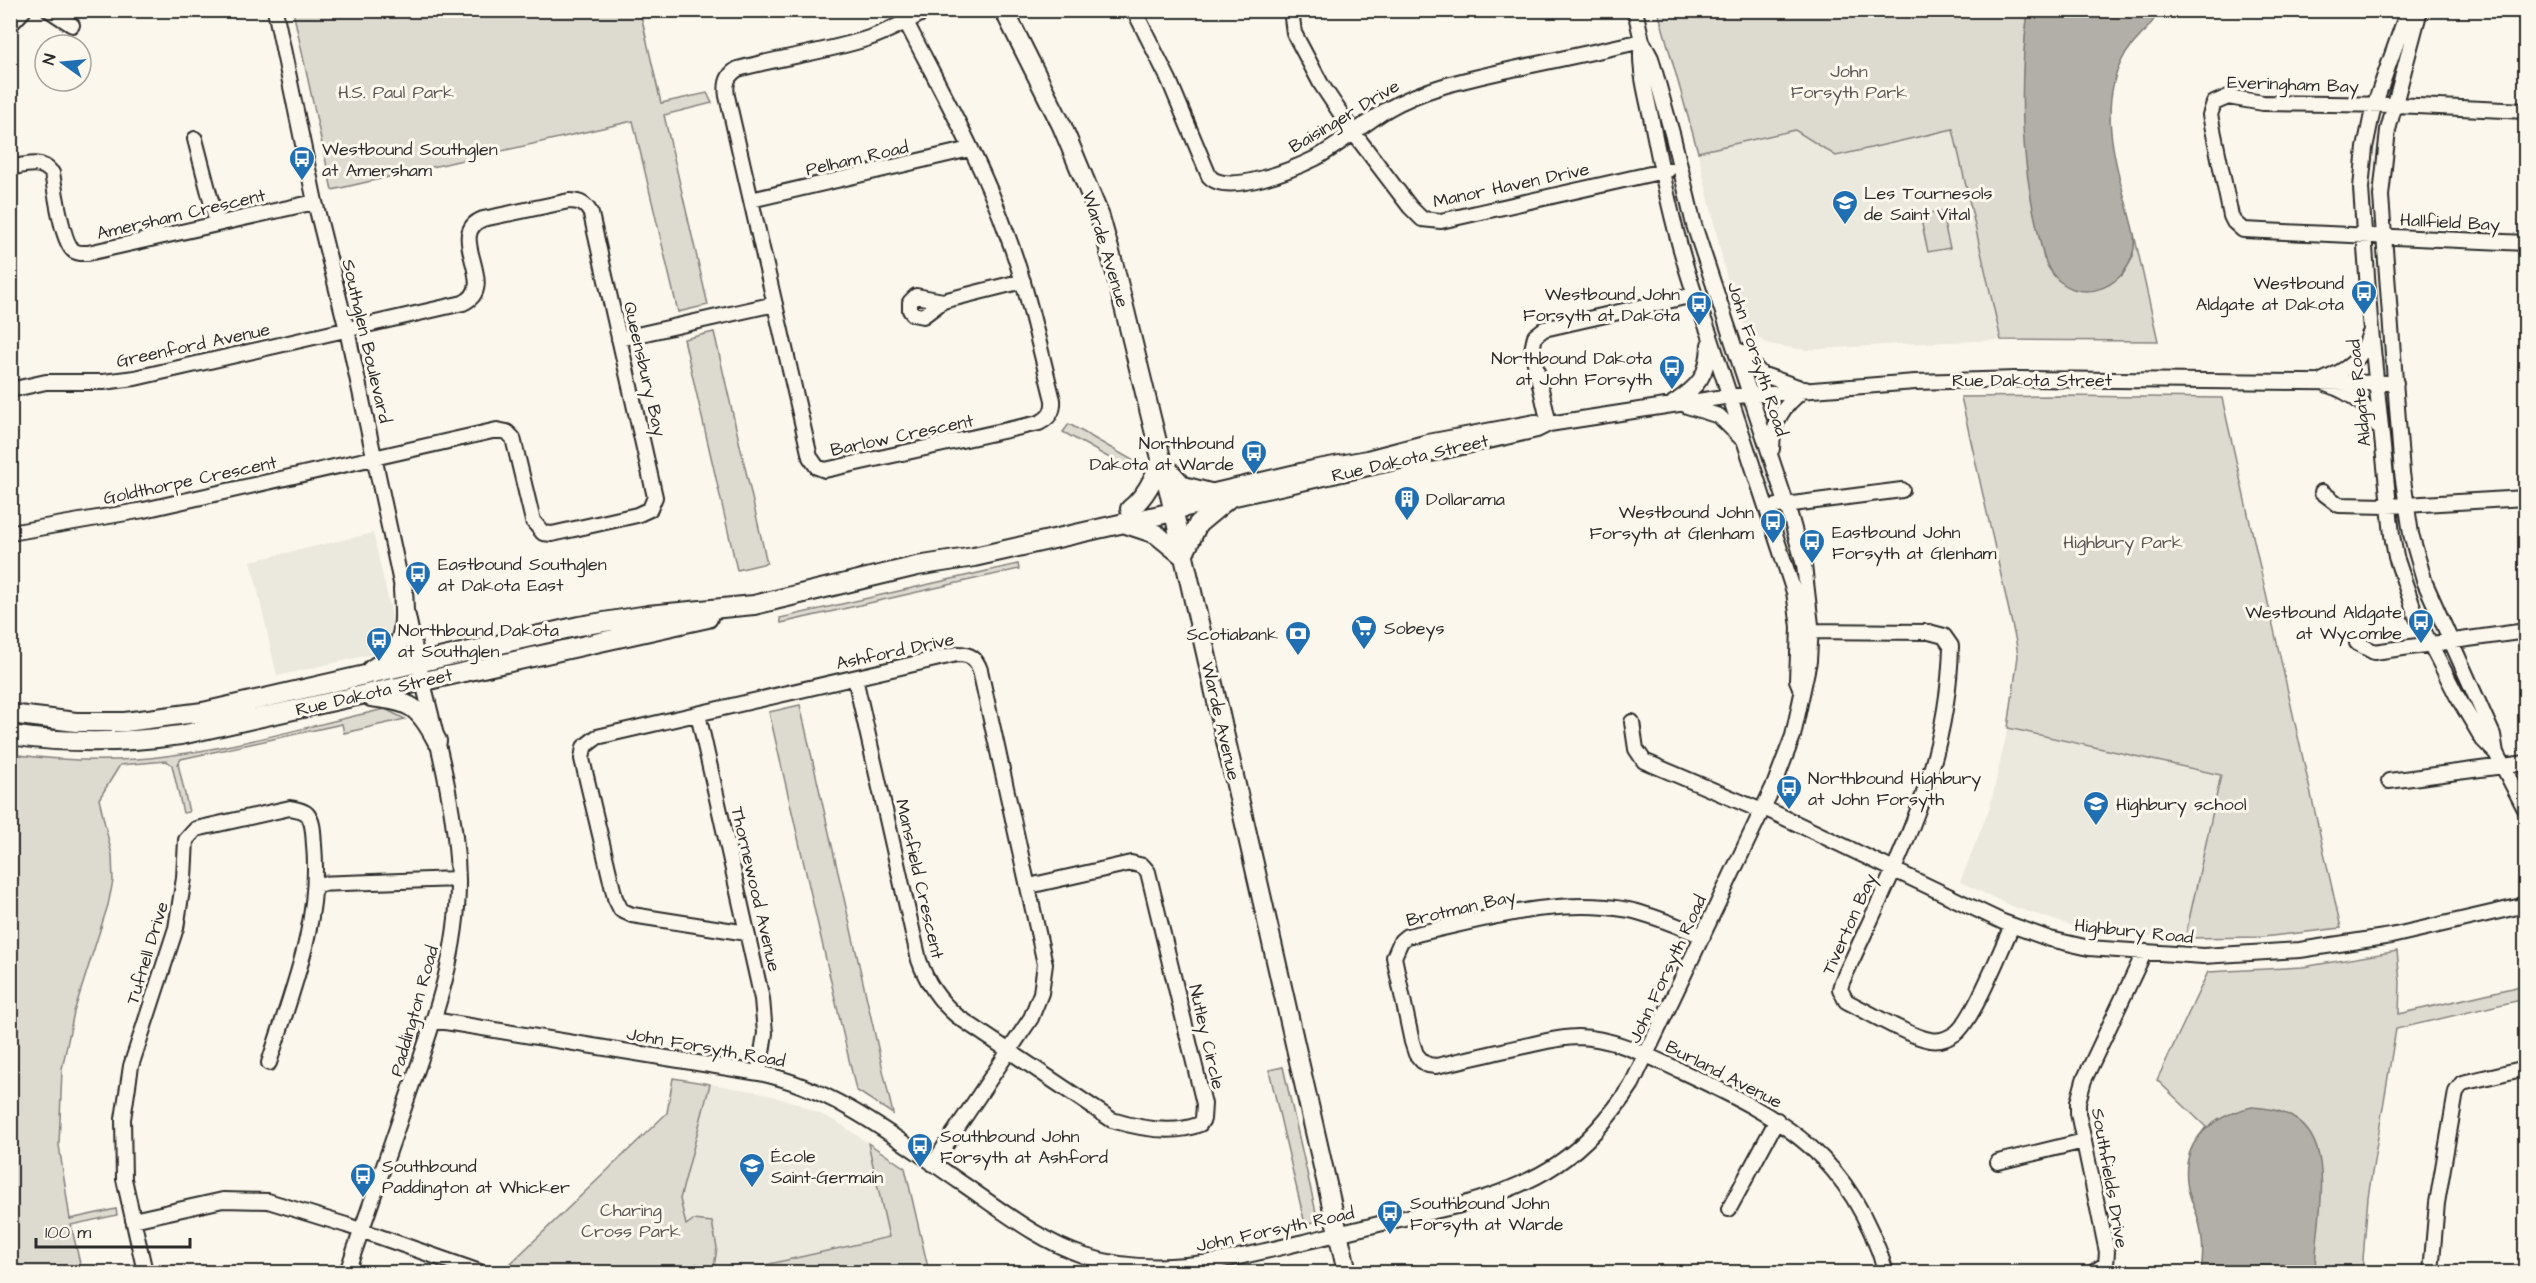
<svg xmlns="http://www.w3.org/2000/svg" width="2536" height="1283" viewBox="0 0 2536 1283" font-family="'Architects Daughter',sans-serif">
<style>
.built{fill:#ebe8de}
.green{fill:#dddad0;stroke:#84827e;stroke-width:1.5}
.water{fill:#b1afa7;stroke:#7b7a75;stroke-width:1.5}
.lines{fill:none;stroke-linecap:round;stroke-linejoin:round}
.minor-casing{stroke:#2b2b2b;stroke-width:18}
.major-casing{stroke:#2b2b2b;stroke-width:22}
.minor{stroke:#fbf7ec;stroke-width:14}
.major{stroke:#fbf7ec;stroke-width:18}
.labels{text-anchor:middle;stroke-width:6;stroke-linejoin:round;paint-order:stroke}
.park-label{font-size:18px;fill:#585754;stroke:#fbf7ec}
.street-label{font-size:18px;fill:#2b2b2b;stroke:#fbf7ec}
.poi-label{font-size:18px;fill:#2b2b2b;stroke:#fbf7ec;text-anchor:start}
</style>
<rect width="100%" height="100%" fill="#fbf7ec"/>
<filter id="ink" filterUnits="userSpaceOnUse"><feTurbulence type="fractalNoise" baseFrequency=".0167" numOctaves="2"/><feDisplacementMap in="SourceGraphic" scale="12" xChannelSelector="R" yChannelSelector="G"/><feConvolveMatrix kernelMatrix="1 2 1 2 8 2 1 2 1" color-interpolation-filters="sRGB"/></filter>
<g filter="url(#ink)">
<path class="built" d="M1953 129 2001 340 1900 344 1805 350 1768 344 1749 331 1737 312 1731 296 1698 153 1795 130 1836 156Z
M373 533 394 625 377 653 277 676 251 561Z
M2008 728 2221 775 2185 938 2116 934 2069 925 2014 907 1960 882 1990 807Z
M710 1084 758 1092 796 1103 837 1122 868 1143 889 1237 734 1272H697L680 1199Z"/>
<path class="green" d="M293 11H640L661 103 707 93 712 103 664 115 708 305 678 312 633 121 332 190Z
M1658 11H2028C2017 102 2024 169 2044 259L2122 276 2133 257 2134 234 2158 341 2001 340 1953 129 1836 156 1795 130 1698 152Z
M1941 211 1950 248 1928 252 1920 215Z
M714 332 767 563 737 570 684 339Z
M2061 396 2222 398 2341 928 2263 937 2185 938 2221 775 2008 728 2018 656 2016 642 1961 397Z
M1069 424 1134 461 1129 469 1063 432Z
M1018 564 1019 569 781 623 780 618Z
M800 705 893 1114 856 1090 769 712Z
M385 709 405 719 344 733 342 724 181 759 178 764 189 812 183 813 172 765 166 761 120 765 99 799 112 855 113 881 108 905 74 1012 62 1069 59 1145 70 1219 116 1209 117 1215 71 1225 82 1272H11V754C62 761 114 763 166 756 239 747 312 725 385 709Z
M2397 951 2400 982 2399 1014 2525 985V999L2396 1029 2368 1197 2362 1272H2201C2203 1260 2204 1247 2202 1234 2194 1189 2171 1171 2206 1127L2157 1080 2208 972 2303 967Z
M1283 1067 1318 1221 1305 1224 1269 1070Z
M673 1078 710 1084 680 1199 686 1225 693 1220 712 1222 717 1248 714 1267 696 1264 697 1272H506L508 1266 667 1113Z
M868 1143 905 1168 929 1272H734L889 1237Z"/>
<path class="water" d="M2028 11H2159C2151 29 2133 40 2123 58 2094 113 2121 178 2134 234 2140 286 2074 314 2048 267 2041 254 2040 237 2036 223 2020 152 2019 82 2028 11Z
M2252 1107C2350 1111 2316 1207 2315 1272H2201C2204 1254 2203 1236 2198 1218 2194 1206 2188 1195 2187 1182 2182 1138 2214 1116 2252 1107Z"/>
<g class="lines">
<defs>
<path id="minor" d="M49 10 72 25
M275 10 315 202 347 330 404 597
M901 10 906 22C942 92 982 162 1008 237 1028 290 1039 346 1053 400 1054 412 1049 418 1039 423L825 470 817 467 810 457 727 96C725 84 727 75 738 69 781 57 827 52 869 38 890 31 909 20 928 10
M1134 10 1169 80 1209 176C1226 197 1296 168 1316 158 1341 144 1363 124 1388 109 1426 87 1470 79 1513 69 1556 60 1599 51 1642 41
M1291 10 1294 33 1321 84 1353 132 1410 207 1422 219 1441 221 1668 170
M2408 10 2373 109 2365 148 2361 188 2370 320 2392 535 2396 557 2416 616 2457 696 2483 740 2496 753 2526 811
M2420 10 2388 130 2381 196 2402 473 2411 534 2425 583 2493 735 2496 753
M10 25 24 10
M1642 41C1638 66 1646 93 1651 117 1665 190 1681 264 1709 333L1794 592 1799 627 1797 680 1801 690
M2526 111 2395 105 2263 103 2228 97 2214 103 2210 115 2231 216 2234 222 2243 230 2526 243
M195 139 217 224
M10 168C25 165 41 159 52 173 55 189 62 243 74 251 79 254 84 253 88 253L315 202
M751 200 970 149
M943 301 923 316 913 314 910 310V302L916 296 943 301 1023 281
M619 339 775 304
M1740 351 1761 374 1798 387
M2323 380C2345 371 2363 360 2369 335
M2328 385C2350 392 2368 405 2378 427
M10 390 46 382H103L135 378 463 303C501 286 444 234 483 219L569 201C580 201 586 204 591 214L655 497 650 509 637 515 552 534 543 533 533 521 513 438 507 432 497 430 144 510 10 533
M1673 403C1699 386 1708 376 1709 344
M1687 406 1719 416 1741 438
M1549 424 1532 350 1535 336 1544 329 1694 295
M1772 449C1772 421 1783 406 1805 389
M2322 492 2339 505 2388 506 2526 498
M1171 501 1313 468 1367 458 1428 442 1535 422
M1777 506 1902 490
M1173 512 1537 430 1549 424 1724 397 1915 382 2017 379 2396 383
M1799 631 1929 632 1944 636 1951 646C1948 773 1893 869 1842 982L1840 989 1846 1001C1866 1011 1910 1037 1930 1040 1939 1042 1949 1038 1956 1033 1974 1019 2001 949 2012 926
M2357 643 2374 652 2526 631
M855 678 919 960C927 983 938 1000 957 1016L1112 1120C1138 1128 1174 1135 1200 1124L1203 1119 1204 1104 1148 872 1143 866 1131 863 1029 886
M698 714 762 999 765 1033 759 1073
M1632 722 1636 749 1644 761 1762 811
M2389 781 2526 763
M1764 808 2003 922 2050 939 2089 948 2203 956 2300 950 2391 936 2526 905
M316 884 458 879
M747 933 632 915 621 910 615 898 582 759 584 747 597 737 957 654C970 654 976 658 980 670L1045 964 1041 993 1031 1018 933 1164
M1703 936C1679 927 1654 915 1629 910 1555 896 1479 921 1407 936L1401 941 1394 957 1412 1042 1416 1054 1422 1061 1428 1065 1436 1066C1464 1060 1492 1053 1520 1047 1539 1043 1559 1037 1578 1037 1615 1038 1648 1056 1681 1071 1786 1120 1850 1155 1886 1272
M433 1020 759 1073C836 1089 897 1139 960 1182 1000 1209 1039 1241 1085 1256 1160 1280 1234 1258 1308 1241 1358 1229 1407 1217 1457 1206 1539 1184 1585 1156 1632 1084L1775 783 1793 736 1809 661 1811 625 1804 565 1790 515 1694 225 1673 137 1651 58 1642 41 1635 10
M1998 1162 2084 1141
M1729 1209 1777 1120
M133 1220 223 1200 268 1201 346 1225 480 1272
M145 1272 124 1179 123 1119 131 1066 176 928 184 878 186 840 196 829 290 808C295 809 303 810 307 814 314 822 313 835 314 845 321 923 292 990 269 1063
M347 1272C367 1214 388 1155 408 1096 432 1026 459 954 458 879 456 789 425 703 408 616
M2094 1272 2106 1264 2107 1252 2078 1113V1102L2084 1080 2144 953
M2431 1272 2437 1203 2456 1092 2462 1083 2526 1068"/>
<path id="major" d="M1004 10 1062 126 1100 217 1115 270 1169 491 1347 1272
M1164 465 1183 486 1210 493
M1130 509C1146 496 1153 480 1161 461
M1123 523 1156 534 1183 556
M1183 556 1198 524 1228 499
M372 669C408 648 405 627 403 589
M371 697C411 702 418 705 437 741
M10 714 76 722H125L203 712 579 626 648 615 754 605 917 566 974 557 1173 512
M10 735C68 744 124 743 181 735L708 618"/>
</defs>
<use href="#minor" class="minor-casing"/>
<use href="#major" class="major-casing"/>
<use href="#minor" class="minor"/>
<use href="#major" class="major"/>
</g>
</g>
<defs>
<symbol id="bus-pin" viewBox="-11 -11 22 30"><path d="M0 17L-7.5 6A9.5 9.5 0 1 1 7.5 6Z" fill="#1f6fb2" stroke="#fbf7ec"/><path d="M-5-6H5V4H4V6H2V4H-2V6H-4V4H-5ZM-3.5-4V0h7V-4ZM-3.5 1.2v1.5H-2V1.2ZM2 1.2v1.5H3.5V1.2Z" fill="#fff"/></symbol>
<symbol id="school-pin" viewBox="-11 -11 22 30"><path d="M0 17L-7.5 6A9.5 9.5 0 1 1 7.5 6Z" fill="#1f6fb2" stroke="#fbf7ec"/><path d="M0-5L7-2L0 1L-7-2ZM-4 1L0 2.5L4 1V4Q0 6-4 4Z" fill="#fff"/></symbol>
<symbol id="building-pin" viewBox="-11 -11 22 30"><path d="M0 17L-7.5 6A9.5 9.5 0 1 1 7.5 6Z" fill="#1f6fb2" stroke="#fbf7ec"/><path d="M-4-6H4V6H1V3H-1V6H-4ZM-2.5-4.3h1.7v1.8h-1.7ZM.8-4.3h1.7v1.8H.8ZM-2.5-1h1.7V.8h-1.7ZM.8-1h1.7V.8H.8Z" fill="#fff"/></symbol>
<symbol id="supermarket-pin" viewBox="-11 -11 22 30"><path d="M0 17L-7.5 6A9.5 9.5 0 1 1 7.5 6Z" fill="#1f6fb2" stroke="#fbf7ec"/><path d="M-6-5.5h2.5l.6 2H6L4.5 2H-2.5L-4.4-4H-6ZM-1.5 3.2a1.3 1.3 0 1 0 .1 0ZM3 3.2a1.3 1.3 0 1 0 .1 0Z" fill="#fff"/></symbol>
<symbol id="bank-pin" viewBox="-11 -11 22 30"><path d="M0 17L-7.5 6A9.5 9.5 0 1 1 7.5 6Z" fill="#1f6fb2" stroke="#fbf7ec"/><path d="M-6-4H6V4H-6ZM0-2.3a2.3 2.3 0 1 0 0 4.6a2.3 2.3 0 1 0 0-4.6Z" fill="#fff"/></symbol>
</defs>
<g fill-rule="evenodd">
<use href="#bus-pin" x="287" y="144" width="30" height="40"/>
<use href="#school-pin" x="1830" y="188" width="30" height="40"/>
<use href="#bus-pin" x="2349" y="278" width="30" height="40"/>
<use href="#bus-pin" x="1684" y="289" width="30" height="40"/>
<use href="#bus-pin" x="1657" y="353" width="30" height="40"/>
<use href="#bus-pin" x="1239" y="438" width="30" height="40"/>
<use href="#building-pin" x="1392" y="484" width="30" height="40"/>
<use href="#bus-pin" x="1758" y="507" width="30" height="40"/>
<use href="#bus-pin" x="1797" y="527" width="30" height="40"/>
<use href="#bus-pin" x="403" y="559" width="30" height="40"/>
<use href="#bus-pin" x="2406" y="607" width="30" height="40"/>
<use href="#supermarket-pin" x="1349" y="613" width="30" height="40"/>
<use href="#bank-pin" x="1283" y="619" width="30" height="40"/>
<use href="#bus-pin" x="364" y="625" width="30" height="40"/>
<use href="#bus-pin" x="1774" y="773" width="30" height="40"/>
<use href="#school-pin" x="2081" y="789" width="30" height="40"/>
<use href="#bus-pin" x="905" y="1131" width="30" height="40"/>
<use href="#school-pin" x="737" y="1151" width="30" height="40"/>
<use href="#bus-pin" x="348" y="1161" width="30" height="40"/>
<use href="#bus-pin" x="1375" y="1198" width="30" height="40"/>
</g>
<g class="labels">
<g class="park-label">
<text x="1849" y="77">John<tspan x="1849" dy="21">Forsyth Park</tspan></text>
<text x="396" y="98">H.S. Paul Park</text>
<text x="2123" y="548">Highbury Park</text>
<text x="631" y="1216">Charing<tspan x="631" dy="21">Cross Park</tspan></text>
</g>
<g class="street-label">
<text transform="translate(2293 84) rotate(2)" y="6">Everingham Bay</text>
<text transform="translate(1344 116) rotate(-31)" y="6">Baisinger Drive</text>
<text transform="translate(857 158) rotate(-13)" y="6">Pelham Road</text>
<text transform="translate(1511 185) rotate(-12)" y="6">Manor Haven Drive</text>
<text transform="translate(181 214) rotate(-13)" y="6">Amersham Crescent</text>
<text transform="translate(2450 222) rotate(3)" y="6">Hallfield Bay</text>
<text transform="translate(1106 249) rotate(73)" y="6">Warde Avenue</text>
<text transform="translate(367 341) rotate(77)" y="6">Southglen Boulevard</text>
<text transform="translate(193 345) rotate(-12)" y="6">Greenford Avenue</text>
<text transform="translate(1758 359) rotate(72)" y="6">John Forsyth Road</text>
<text transform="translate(645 369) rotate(77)" y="6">Queensbury Bay</text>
<text x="2032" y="386">Rue Dakota Street</text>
<text transform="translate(2359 393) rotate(-96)" y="6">Aldgate Road</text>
<text transform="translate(902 435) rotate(-12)" y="6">Barlow Crescent</text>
<text transform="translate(1410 458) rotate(-13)" y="6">Rue Dakota Street</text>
<text transform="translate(190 480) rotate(-12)" y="6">Goldthorpe Crescent</text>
<text transform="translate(895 651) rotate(-12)" y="6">Ashford Drive</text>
<text transform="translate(374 692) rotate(-13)" y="6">Rue Dakota Street</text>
<text transform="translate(1221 721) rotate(77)" y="6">Warde Avenue</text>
<text transform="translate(920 879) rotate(77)" y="6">Mansfield Crescent</text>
<text transform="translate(756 889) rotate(77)" y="6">Thornewood Avenue</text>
<text transform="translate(1461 908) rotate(-13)" y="6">Brotman Bay</text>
<text transform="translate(1849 924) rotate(-66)" y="6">Tiverton Bay</text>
<text transform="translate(2134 931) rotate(6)" y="6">Highbury Road</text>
<text transform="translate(147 953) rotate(-73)" y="6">Tufnell Drive</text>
<text transform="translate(1667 969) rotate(-65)" y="6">John Forsyth Road</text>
<text transform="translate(414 1011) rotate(-74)" y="6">Paddington Road</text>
<text transform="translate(1207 1037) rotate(77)" y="6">Nutley Circle</text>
<text transform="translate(706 1047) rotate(10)" y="6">John Forsyth Road</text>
<text transform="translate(1724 1074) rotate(27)" y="6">Burland Avenue</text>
<text transform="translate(2110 1178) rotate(80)" y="6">Southfields Drive</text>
<text transform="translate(1275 1229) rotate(-12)" y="6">John Forsyth Road</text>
</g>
<g class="poi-label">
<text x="322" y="155">Westbound Southglen<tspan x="322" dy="21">at Amersham</tspan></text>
<text x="1864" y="199">Les Tournesols<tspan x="1864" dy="21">de Saint Vital</tspan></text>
<text x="2344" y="289" text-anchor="end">Westbound<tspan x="2344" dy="21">Aldgate at Dakota</tspan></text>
<text x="1680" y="300" text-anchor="end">Westbound John<tspan x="1680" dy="21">Forsyth at Dakota</tspan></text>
<text x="1652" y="364" text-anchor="end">Northbound Dakota<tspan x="1652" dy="21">at John Forsyth</tspan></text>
<text x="1234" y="449" text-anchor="end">Northbound<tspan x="1234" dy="21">Dakota at Warde</tspan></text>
<text x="1426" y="505">Dollarama</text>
<text x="1754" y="518" text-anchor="end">Westbound John<tspan x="1754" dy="21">Forsyth at Glenham</tspan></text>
<text x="1832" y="538">Eastbound John<tspan x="1832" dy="21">Forsyth at Glenham</tspan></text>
<text x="438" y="570">Eastbound Southglen<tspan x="438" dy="21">at Dakota East</tspan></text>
<text x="2402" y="618" text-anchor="end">Westbound Aldgate<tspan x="2402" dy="21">at Wycombe</tspan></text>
<text x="1384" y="634">Sobeys</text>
<text x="398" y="636">Northbound Dakota<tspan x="398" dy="21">at Southglen</tspan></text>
<text x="1278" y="640" text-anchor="end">Scotiabank</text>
<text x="1808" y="784">Northbound Highbury<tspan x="1808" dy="21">at John Forsyth</tspan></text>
<text x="2116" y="810">Highbury school</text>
<text x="940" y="1142">Southbound John<tspan x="940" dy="21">Forsyth at Ashford</tspan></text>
<text x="771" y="1162">École<tspan x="771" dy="21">Saint-Germain</tspan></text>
<text x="382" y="1172">Southbound<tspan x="382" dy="21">Paddington at Whicker</tspan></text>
<text x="1410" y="1209">Southbound John<tspan x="1410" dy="21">Forsyth at Warde</tspan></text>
</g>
</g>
<rect width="2536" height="1283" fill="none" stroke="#fbf7ec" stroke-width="36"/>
<rect x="18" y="18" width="2500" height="1247" fill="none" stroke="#2b2b2b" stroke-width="2" filter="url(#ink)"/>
<g transform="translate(63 63) rotate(285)"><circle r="28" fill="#fbf7ec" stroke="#a8a59f" stroke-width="1.5"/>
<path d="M0-4.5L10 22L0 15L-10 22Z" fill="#1f6fb2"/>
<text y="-9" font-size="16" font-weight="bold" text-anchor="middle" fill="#2b2b2b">N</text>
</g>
<path d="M36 1238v9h154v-9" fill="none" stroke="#2b2b2b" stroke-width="3"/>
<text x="45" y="1238" font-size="18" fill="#2b2b2b" stroke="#fbf7ec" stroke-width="4.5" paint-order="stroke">100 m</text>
</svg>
